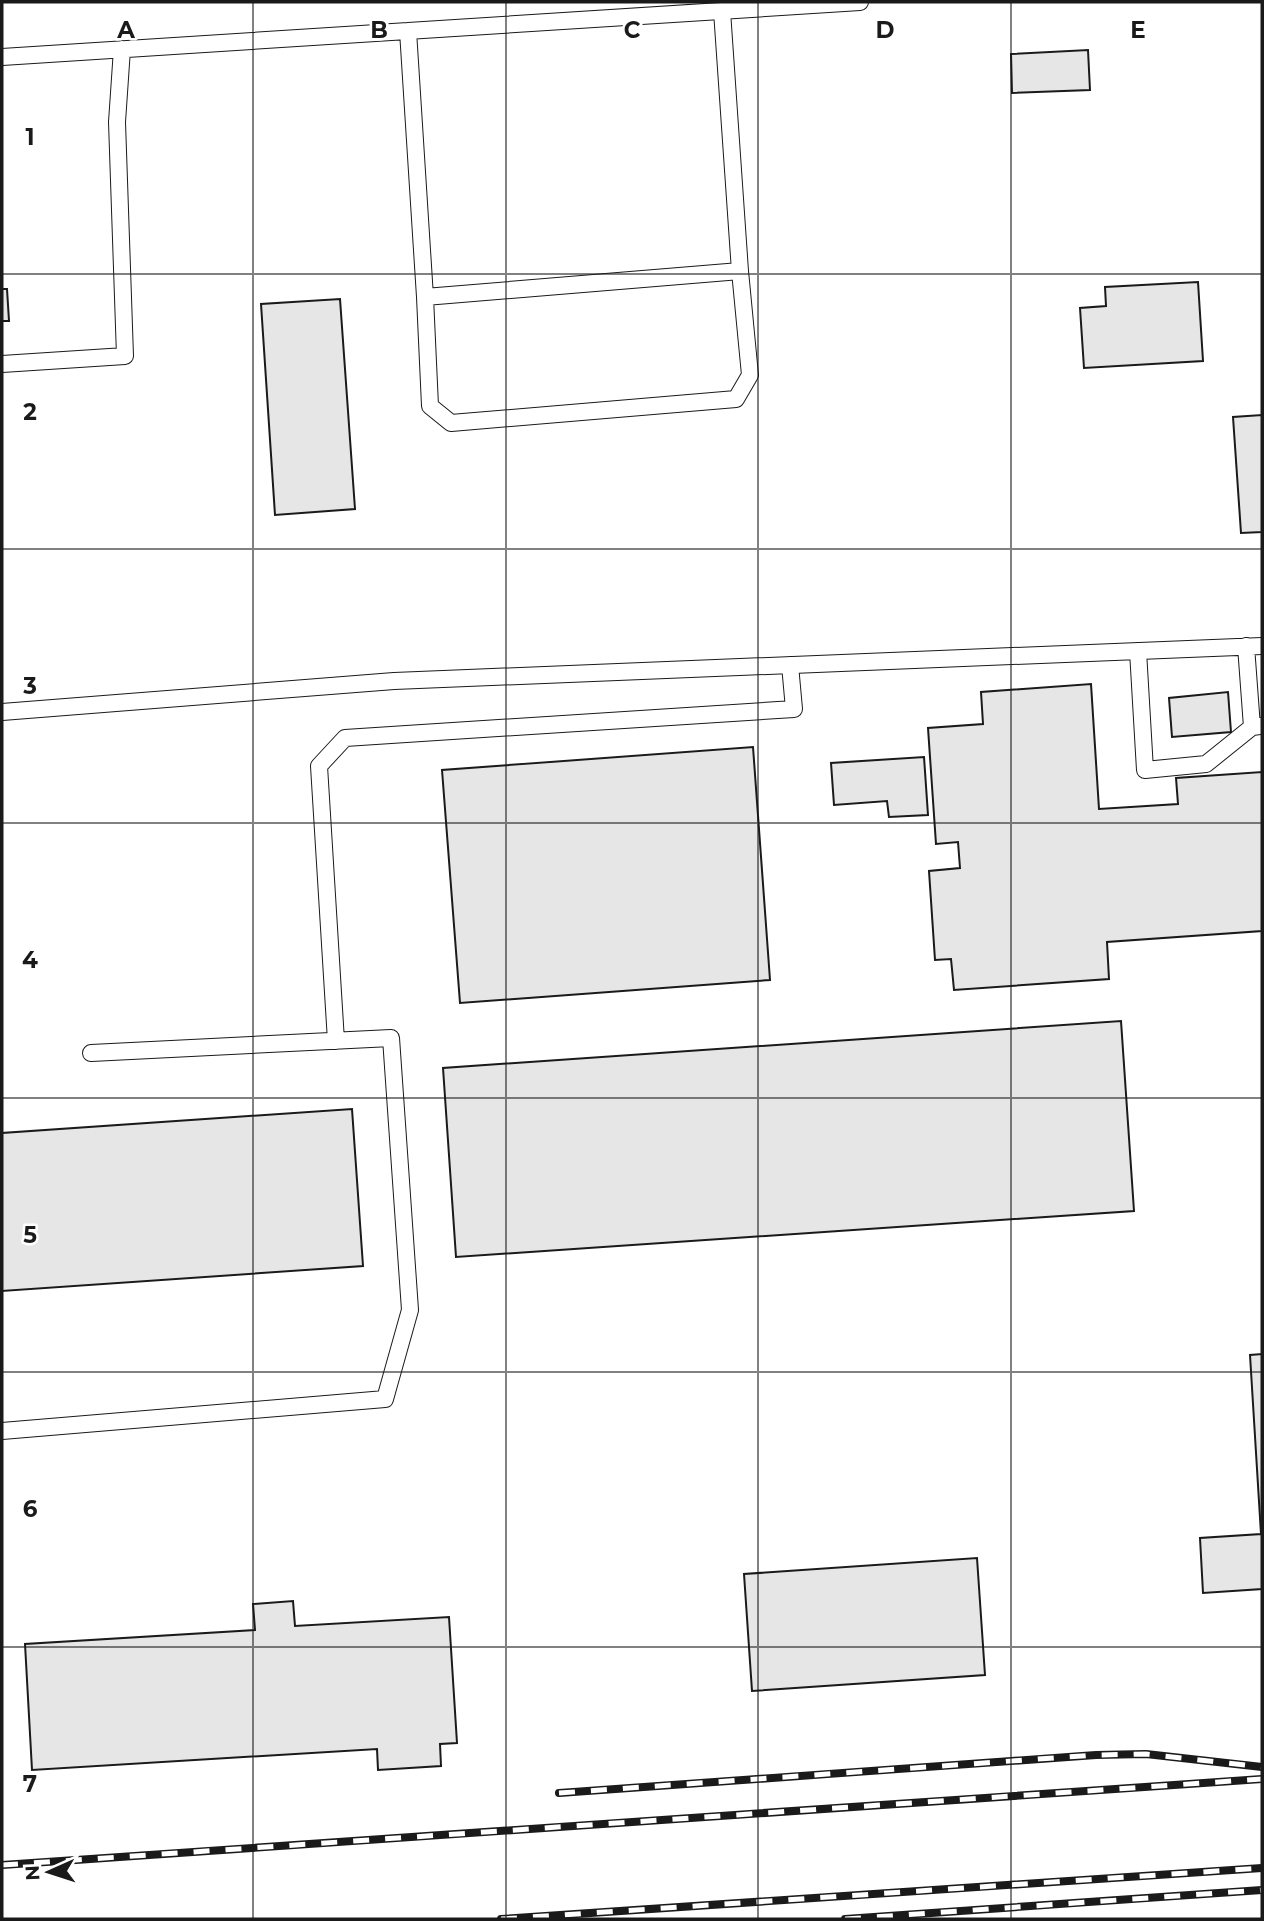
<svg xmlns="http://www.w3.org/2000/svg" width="1264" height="1921" viewBox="0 0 1264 1921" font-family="Montserrat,sans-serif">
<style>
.building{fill:#e6e6e6;stroke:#1a1a1a;stroke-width:2}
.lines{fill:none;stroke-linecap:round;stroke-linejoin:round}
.lane-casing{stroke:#1a1a1a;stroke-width:18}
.lane{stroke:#fff;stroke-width:16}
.rail-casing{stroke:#1a1a1a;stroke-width:8}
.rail{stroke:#fff;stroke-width:5;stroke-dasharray:16;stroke-linecap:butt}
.grid{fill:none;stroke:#1a1a1a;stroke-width:2;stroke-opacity:0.55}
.grid-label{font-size:23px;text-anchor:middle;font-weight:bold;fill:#1a1a1a;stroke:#fff;stroke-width:5;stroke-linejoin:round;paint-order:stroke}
</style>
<rect width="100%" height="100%" fill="#fff"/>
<path class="building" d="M1088 50 1090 90 1012 93 1011 54Z
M1198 282 1203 361 1084 368 1080 308 1106 306 1105 287Z
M2 289H7L9 321H2Z
M340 299 355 509 275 515 261 304Z
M1262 415V532L1241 533 1233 417Z
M1091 684 1099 809 1178 804 1176 778 1262 772V931L1107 942 1109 979 954 990 951 959 935 960 929 871 960 868 958 842 936 844 928 728 983 724 981 692Z
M1228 692 1231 732 1172 737 1169 698Z
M753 747 770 980 460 1003 442 770Z
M924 757 928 815 889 817 887 801 834 805 831 763Z
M1121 1021 1134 1211 456 1257 443 1068Z
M352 1109 363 1266 2 1291V1133Z
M1262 1354V1589L1203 1593 1200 1538 1261 1534 1250 1355Z
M977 1558 985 1675 752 1691 744 1574Z
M293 1601 295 1626 449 1617 457 1743 440 1744 441 1766 378 1770 377 1749 32 1770 25 1644 255 1630 253 1604Z"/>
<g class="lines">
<defs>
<path id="lane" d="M408 31 425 297 740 271 722 11
M2 57 860 2
M425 297 430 406 451 423 736 399 750 375 740 271
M2 364 125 356 117 122 122 49
M1246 646 1252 727 1260 726
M1138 651 1145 770 1206 764 1252 727
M2 712 394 681 1262 646
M336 1041 319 766 345 738 794 709 790 665
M2 1431 385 1399 410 1310 391 1038 91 1053"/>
</defs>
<use href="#lane" class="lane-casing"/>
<use href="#lane" class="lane"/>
<defs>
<path id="rail" d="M559 1793 1096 1755 1146 1754 1262 1767
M2 1865 1262 1779
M501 1919 1262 1868
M845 1919 1262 1890"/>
</defs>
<use href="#rail" class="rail-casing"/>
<use href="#rail" class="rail"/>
</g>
<path class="grid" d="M253 2V1919M506 2V1919M758 2V1919M1011 2V1919M2 274H1262M2 549H1262M2 823H1262M2 1098H1262M2 1372H1262M2 1647H1262"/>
<g class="grid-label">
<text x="126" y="38">A</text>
<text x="379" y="38">B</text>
<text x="632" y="38">C</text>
<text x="885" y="38">D</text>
<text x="1138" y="38">E</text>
<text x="30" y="145">1</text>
<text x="30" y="420">2</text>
<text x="30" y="694">3</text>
<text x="30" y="968">4</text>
<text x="30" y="1243">5</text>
<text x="30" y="1517">6</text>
<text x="30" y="1792">7</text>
</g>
<rect width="1264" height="1921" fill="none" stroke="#1a1a1a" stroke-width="7"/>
<g transform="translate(49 1872) rotate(267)" stroke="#ffffff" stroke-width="5" paint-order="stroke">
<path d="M0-5L12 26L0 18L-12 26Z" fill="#1a1a1a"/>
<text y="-10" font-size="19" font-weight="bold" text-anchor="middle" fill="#1a1a1a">N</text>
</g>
</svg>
